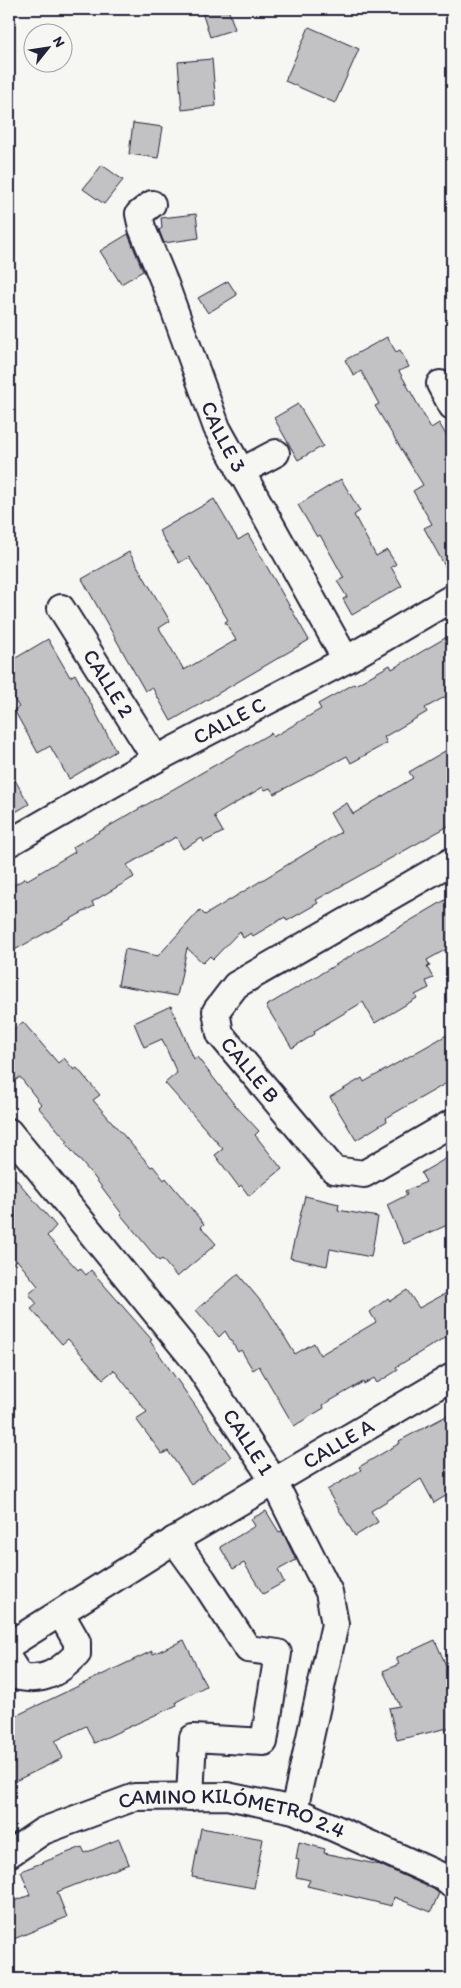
<svg xmlns="http://www.w3.org/2000/svg" width="461" height="1988" viewBox="0 0 461 1988" font-family="Itim,sans-serif">
<style>
.building{fill:#c2c2c4;stroke:#22223b}
.lines{fill:none;stroke-linecap:round;stroke-linejoin:round}
.minor-casing{stroke:#22223b;stroke-width:30}
.minor{stroke:#f6f6f2;stroke-width:26}
.labels{text-anchor:middle;stroke-width:5;stroke-linejoin:round;paint-order:stroke}
.street-label{font-size:21px;fill:#22223b;stroke:#f6f6f2}
</style>
<rect width="100%" height="100%" fill="#f6f6f2"/>
<filter id="ink" filterUnits="userSpaceOnUse"><feTurbulence type="fractalNoise" baseFrequency=".02" numOctaves="2"/><feDisplacementMap in="SourceGraphic" scale="10" xChannelSelector="R" yChannelSelector="G"/><feConvolveMatrix kernelMatrix="1 2 1 2 8 2 1 2 1" color-interpolation-filters="sRGB"/></filter>
<g filter="url(#ink)">
<path class="building" d="M201 9H228L235 29 210 37Z
M309 27 359 49 335 103 285 81Z
M212 59 216 106 182 110 178 62Z
M133 123 163 127 158 158 129 154Z
M102 165 123 180 104 204 83 189Z
M196 214 199 238 164 243 159 230 162 228 161 218Z
M128 234 143 271 121 284 100 251Z
M228 281 237 295 208 313 198 298Z
M387 337 396 352 400 350 409 367 399 371 431 428 439 423 452 445V579L424 528 432 524 413 491 423 485 375 406 379 404 361 371 354 376 345 360Z
M298 404 323 446 298 460 274 418Z
M341 479 360 511 354 515 376 556 387 550 396 564 391 567 402 586 352 615 343 599 347 597 337 581 344 578 320 535 317 537 298 505Z
M214 499 238 540 248 534 309 640 171 721 152 687 145 691 82 579 129 552 170 621 159 628 184 670 236 640 225 622 228 620 189 557 179 563 159 531Z
M452 634V693L425 708 427 712 384 737 387 743 351 763 347 756 274 794 270 788 265 790 263 787 214 816 223 832 204 842 202 838 183 849 176 837 127 865 134 877 92 902 94 906 9 953V888L26 878 27 880 75 852 73 847 196 776 271 733 273 737 321 709 318 704 354 684 355 685 390 665 392 669Z
M48 639 70 677 75 674 116 751 69 779 50 746 38 753 14 710 19 707 9 691V662Z
M445 751 452 763V824L316 900 318 903 287 921 285 917 253 936 251 933 243 938 240 931 213 959 210 956 203 963 187 948 177 996 118 985 125 949 158 956 200 910 205 915 341 832 330 813 347 803 353 814 413 778 409 772Z
M9 770 29 804 9 816Z
M452 896V946L427 960 430 966 427 967 433 978 426 981 429 988 415 995 417 998 375 1023 363 1002 314 1031 315 1034 292 1048 266 1006Z
M171 1006 194 1059 197 1057 234 1104 259 1131 255 1135 282 1169 249 1196 241 1185 239 1187 215 1155 223 1149 165 1083 177 1073 162 1039 144 1047 134 1023Z
M23 1022 58 1063 64 1058 74 1070 77 1068 100 1095 93 1100 151 1167 153 1166 164 1180 166 1178 204 1224 201 1227 216 1244 177 1277 162 1259 159 1261 121 1215 122 1214 95 1178 66 1144 68 1142 38 1107 41 1104 20 1077 16 1080 9 1071V1033Z
M452 1032V1080L386 1118 387 1121 356 1140 330 1097 362 1078 364 1082Z
M452 1155V1223L404 1244 387 1205 407 1195 405 1191 426 1182 421 1173Z
M9 1171 56 1226 47 1236 78 1270 80 1268 86 1275 91 1270 152 1340 150 1341 231 1457 191 1484 168 1451 162 1454 136 1419 147 1412 114 1370 103 1379 68 1339 62 1344 31 1309 37 1304 29 1294 38 1286 17 1260 9 1267Z
M305 1196 339 1204 338 1210 378 1217 371 1257 330 1249 327 1266 290 1258Z
M238 1274 268 1310 295 1354 314 1343 320 1355 376 1322 370 1312 388 1298 390 1301 407 1290 419 1308 452 1290V1333L396 1367 398 1370 377 1383 374 1378 364 1384 363 1382 323 1405 324 1408 294 1426 259 1366 253 1370 241 1350 238 1352 225 1331 219 1337 196 1310Z
M452 1413V1492L434 1503 421 1479 371 1511 378 1522 355 1536 327 1490 361 1470 359 1467 400 1443 399 1441Z
M266 1511 279 1532 282 1531 296 1560 278 1570 284 1582 263 1594 244 1563 233 1569 220 1547 255 1526 251 1519Z
M184 1640 206 1686 176 1702 177 1705 94 1743 86 1726 55 1741 63 1758 9 1784V1719L152 1651 153 1654Z
M435 1640 448 1670 446 1671 452 1698V1727L397 1740 389 1708 400 1706 383 1671 399 1664 396 1658Z
M201 1828 263 1839 254 1888 192 1877Z
M119 1839 129 1864 57 1892 67 1917 9 1941V1903L30 1895 21 1871 82 1847 85 1853Z
M299 1842 325 1849 324 1853 380 1865 433 1889 439 1893 431 1912 394 1897 392 1906 307 1886 310 1880 296 1877 299 1860 296 1859Z"/>
<g class="lines">
<defs>
<g id="minor">
<path id="s1" d="M152 204 139 214 142 228 165 284 217 428 346 660"/>
<path d="M440 384 452 406"/>
<path d="M240 472 276 453"/>
<path id="s2" d="M61 608 156 759"/>
<path id="s3" d="M9 843 156 759 346 660 452 598"/>
<path id="s4" d="M452 861 236 985 216 1011 220 1034 334 1170 364 1174 452 1123"/>
<path id="s5" d="M9 1132 196 1362 273 1480 329 1592 335 1624 294 1810"/>
<path d="M174 1540 203 1580 248 1649 278 1653 264 1742 193 1738 190 1797"/>
<path id="s6" d="M9 1645 183 1535 452 1377"/>
<path d="M9 1660 20 1677C45 1682 60 1671 77 1654V1642L61 1614"/>
<path id="s7" d="M9 1854 43 1831 135 1797 227 1796 294 1810 441 1876 452 1885"/>
</g>
</defs>
<use href="#minor" class="minor-casing"/>
<use href="#minor" class="minor"/>
</g>
</g>
<g class="labels">
<g class="street-label">
<text dy="7" stroke="none"><textPath href="#s1" startOffset="255">CALLE 3</textPath></text>
<text dy="7" stroke="none"><textPath href="#s2" startOffset="89">CALLE 2</textPath></text>
<text dy="7" stroke="none"><textPath href="#s3" startOffset="252">CALLE C</textPath></text>
<text dy="7" stroke="none"><textPath href="#s4" startOffset="352">CALLE B</textPath></text>
<text dy="7" stroke="none"><textPath href="#s5" startOffset="392">CALLE 1</textPath></text>
<text dy="7" stroke="none"><textPath href="#s6" startOffset="386">CALLE A</textPath></text>
<text dy="7" stroke="none"><textPath href="#s7" startOffset="238">CAMINO KILÓMETRO 2.4</textPath></text>
</g>
</g>
<rect width="461" height="1988" fill="none" stroke="#f6f6f2" stroke-width="30"/>
<rect x="15" y="15" width="431" height="1958" fill="none" stroke="#22223b" stroke-width="2" filter="url(#ink)"/>
<g transform="translate(48 48) rotate(60)"><circle r="24" fill="#f6f6f2" stroke="#a1a1a9"/>
<path d="M0-4L9 19L0 12L-9 19Z" fill="#22223b"/>
<text y="-8" font-size="14" font-weight="bold" text-anchor="middle" fill="#22223b">N</text>
</g>
</svg>
